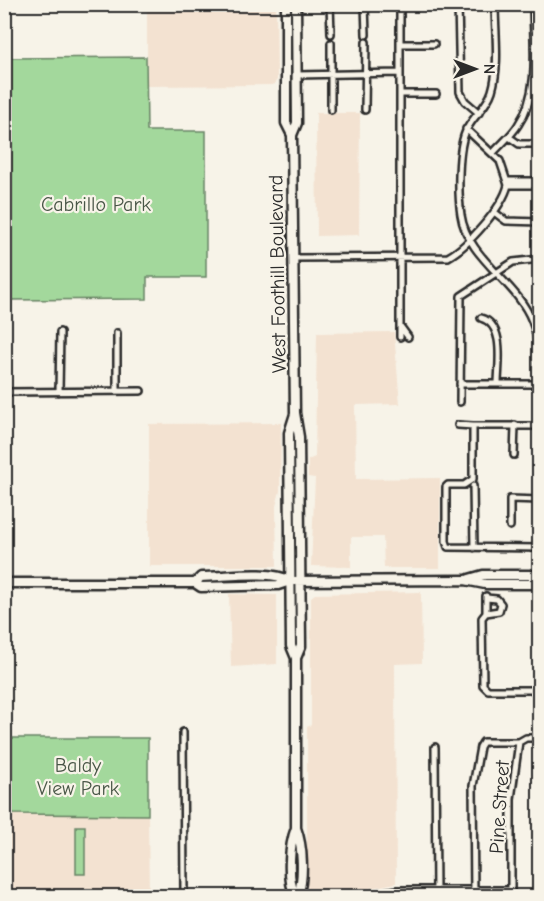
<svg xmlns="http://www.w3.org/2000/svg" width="544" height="901" viewBox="0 0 544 901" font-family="'Comic Neue',sans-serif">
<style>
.built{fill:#f3e2d1}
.green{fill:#a3d89c;stroke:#678264;stroke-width:1.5}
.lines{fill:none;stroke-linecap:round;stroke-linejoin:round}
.minor-casing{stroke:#2b2b2b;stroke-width:10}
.primary-casing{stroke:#2b2b2b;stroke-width:13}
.minor{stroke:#f7f3e8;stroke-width:5}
.primary{stroke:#f7f3e8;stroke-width:8}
.labels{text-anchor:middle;stroke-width:4.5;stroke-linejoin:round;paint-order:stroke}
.park-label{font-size:20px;fill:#495647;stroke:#f7f3e8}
.street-label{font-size:20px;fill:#2b2b2b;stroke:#f7f3e8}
</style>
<rect width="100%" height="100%" fill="#f7f3e8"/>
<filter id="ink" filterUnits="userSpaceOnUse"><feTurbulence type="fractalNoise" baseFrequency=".0167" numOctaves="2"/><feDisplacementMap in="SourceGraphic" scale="12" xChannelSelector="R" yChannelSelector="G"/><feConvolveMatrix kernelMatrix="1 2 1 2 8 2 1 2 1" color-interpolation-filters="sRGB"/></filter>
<g filter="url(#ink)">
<path class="built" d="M147 5H276L277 80 273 85 147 86Z
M316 113H360L359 235 317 236Z
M394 332 400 404 355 405 356 479 440 478V568H384L383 537H351V567L311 566 315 478 308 477V460L315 457 317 333Z
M281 423 280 491 276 506 277 566H149V424Z
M421 592 422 663 395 664 396 883 346 893 310 891 307 887V727L311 725V597L315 594Z
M229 594 277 595V664L231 667Z
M9 814 148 815 149 896H10Z"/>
<path class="green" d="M146 57 147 131H206V277H147V299L8 300 7 58Z
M7 738H148V815L9 814Z
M76 826H85V874H76Z"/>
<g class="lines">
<defs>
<path id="minor" d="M330 4 331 34
M365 4 366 35
M458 4 460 92 465 101 479 113
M331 43V110
M401 44H434
M297 75 400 73
M400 94H436
M365 110 366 42
M509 137 519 144H540
M493 153C501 144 512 135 518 125 541 91 533 43 533 4
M508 181H540
M508 185H540
M494 212 506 221 540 222
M295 258 448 257C467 247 503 207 508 185L500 161 466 129
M481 318C506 325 498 365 498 384
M400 326 408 337
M117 333V391
M400 337V4
M460 384H538C539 363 540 340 532 321 517 282 467 258 461 215 458 196 457 147 467 129 474 115 487 107 492 91 500 65 495 32 495 4
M4 392 141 391
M59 392 60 332
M460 402 461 296 513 262 540 259
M458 425 473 426
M540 426H473V479L464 485H448L446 487V541L448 547 540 548
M514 455 515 425
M473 486 474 548
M510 526V499L540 500
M486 596V613L482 618 483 685 488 690H540
M486 613 499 611 501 604 497 599 486 598
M183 732 184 896
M435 747 436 896
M306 896H321
M358 896 398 890H511
M474 896 473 786 480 747 483 742H519
M511 896V799L519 742 526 738H540"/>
<path id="primary" d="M286 4V123L292 135
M295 414 289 433 291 646 296 658
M469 579 483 575H540
M4 583H195L201 587 278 585 290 581 465 580 485 584H540
M195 583 201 577C224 577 271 569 290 581
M296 828C303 847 304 877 298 896
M295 896C287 879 289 846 296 828V658L301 646 299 437 295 413 292 135 297 123 296 4"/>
</defs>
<use href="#minor" class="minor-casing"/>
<use href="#primary" class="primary-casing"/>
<use href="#minor" class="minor"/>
<use href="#primary" class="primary"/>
</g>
</g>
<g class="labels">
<g class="park-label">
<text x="96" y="211">Cabrillo Park</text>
<text x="78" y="772">Baldy<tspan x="78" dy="23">View Park</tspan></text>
</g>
<g class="street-label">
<text transform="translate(277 274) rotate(-91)" y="7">West Foothill Boulevard</text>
<text transform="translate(499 807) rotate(-86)" y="7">Pine Street</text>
</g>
</g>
<rect width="544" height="901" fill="none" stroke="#f7f3e8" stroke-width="24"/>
<rect x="12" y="12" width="520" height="877" fill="none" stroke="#2b2b2b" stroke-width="2" filter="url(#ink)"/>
<g transform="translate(475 69) rotate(90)" stroke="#f7f3e8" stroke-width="4.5" paint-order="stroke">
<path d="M0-4.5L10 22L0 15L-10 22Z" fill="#2b2b2b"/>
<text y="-9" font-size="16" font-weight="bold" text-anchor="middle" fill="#2b2b2b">N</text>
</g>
</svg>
